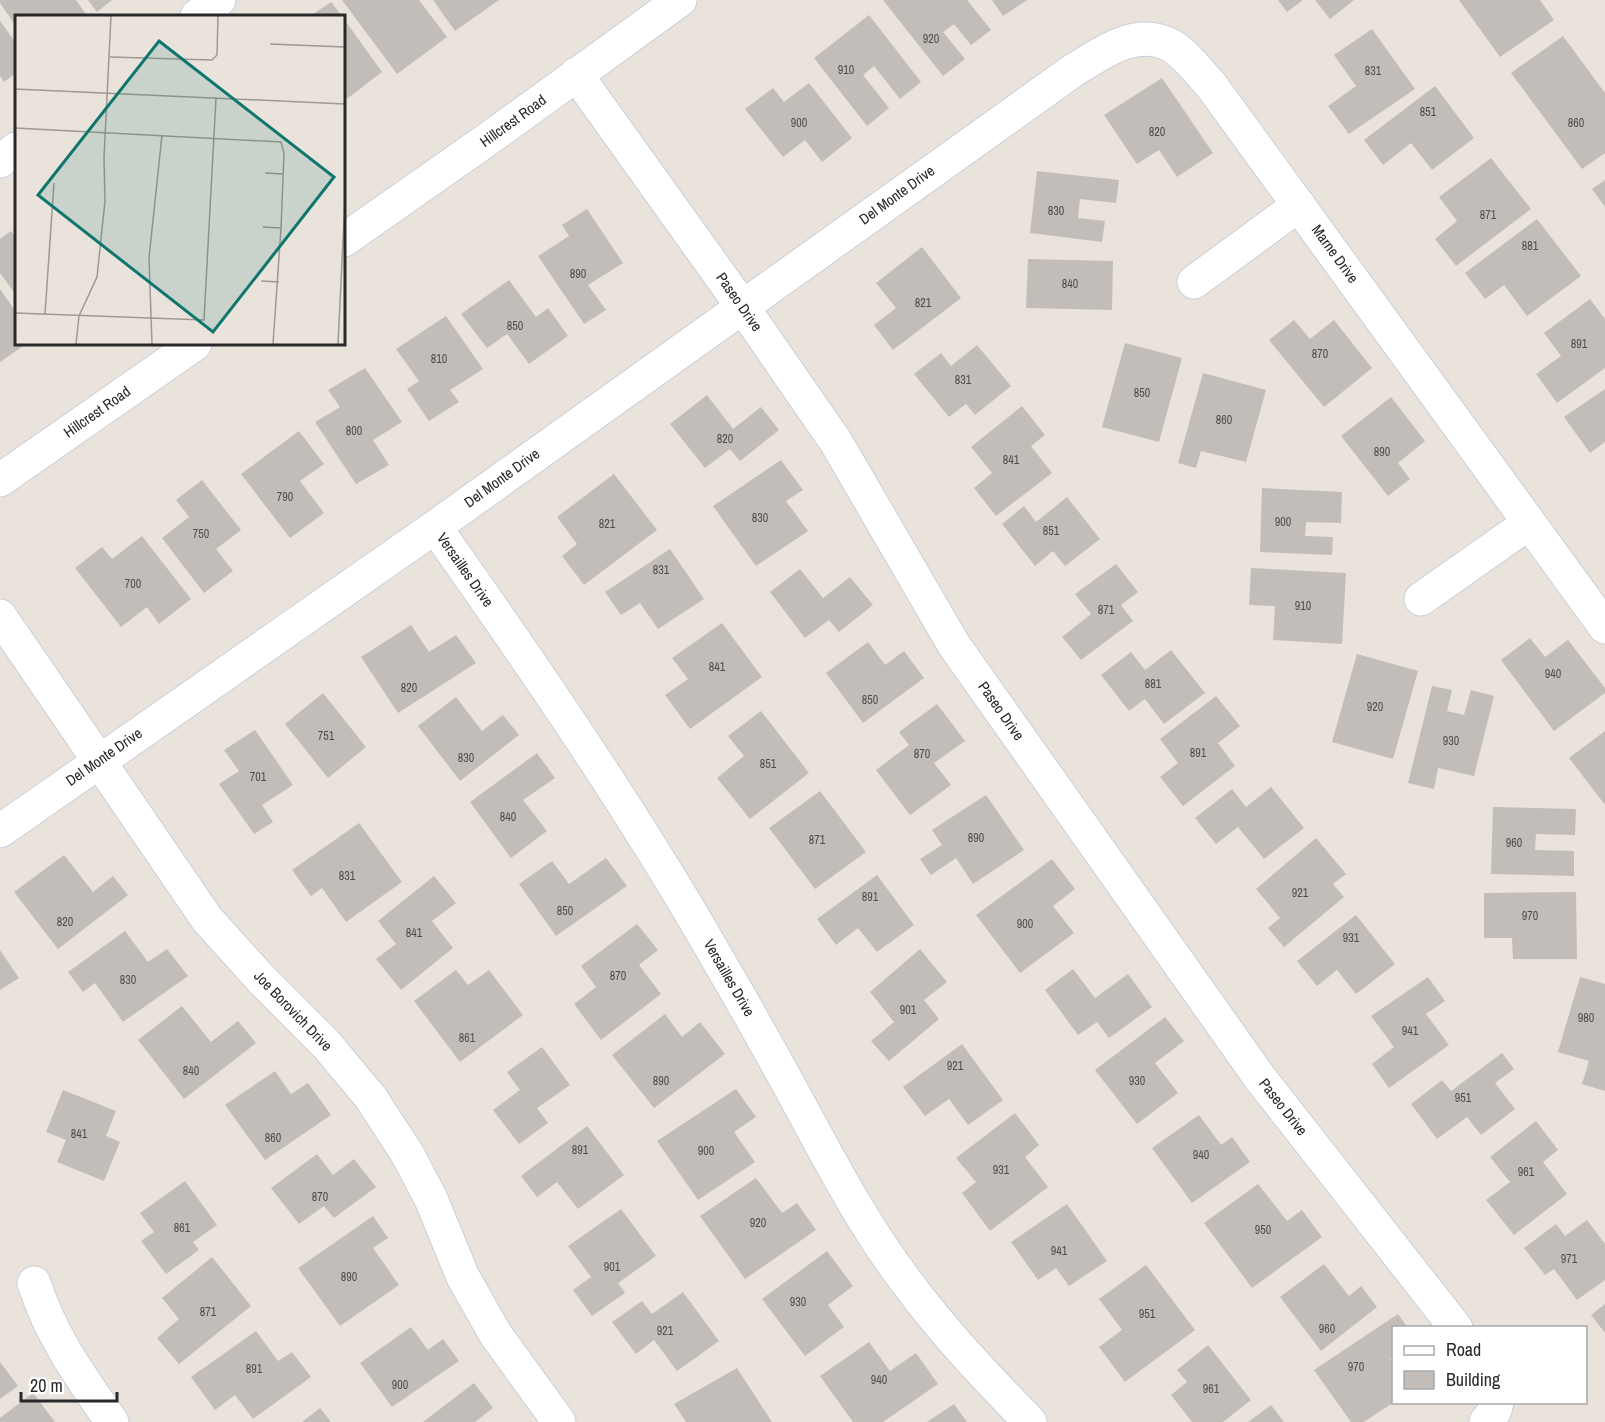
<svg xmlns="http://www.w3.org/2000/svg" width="1605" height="1422" viewBox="0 0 1605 1422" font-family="'Archivo Narrow',sans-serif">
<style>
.building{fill:#c2bdb9}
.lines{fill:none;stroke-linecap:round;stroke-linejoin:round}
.minor-casing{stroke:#cbced9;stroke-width:35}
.minor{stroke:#fff;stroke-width:33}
.labels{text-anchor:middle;stroke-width:4.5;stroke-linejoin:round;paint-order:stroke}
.number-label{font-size:12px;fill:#4f4e4d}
.street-label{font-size:15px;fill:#292929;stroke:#fff}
.inset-road{fill:none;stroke:#9d9994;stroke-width:1.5}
.view{fill:#0f766e;fill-opacity:0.15;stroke:#0f766e;stroke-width:3}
.inset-edge{fill:none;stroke:#292929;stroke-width:3}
</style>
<rect width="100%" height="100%" fill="#eae3dc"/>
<path class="building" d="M0 0H76L86 14 82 16H16V26L0 3Z
M88 0H112L97 12Z
M342 0H419L447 37 397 74Z
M433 0H499L455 31Z
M883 0H967L991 30 971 45 954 24 943 32 965 59 943 76Z
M992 0H1027L1003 16Z
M1278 0H1303L1287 12Z
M1315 0H1354L1330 19Z
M1459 0H1540L1554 20 1500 57Z
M331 2 342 16H310Z
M869 15 921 82 900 99 874 66 863 75 889 108 867 126 814 58Z
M344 19 382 72 344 101Z
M0 21 16 43V73L4 82 0 76Z
M1372 29 1415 89 1349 134 1328 106 1356 86 1334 55Z
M1563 36 1605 93V153L1582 169 1511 73Z
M1162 78 1213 153 1177 177 1159 150 1137 164 1104 115Z
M809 83 852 138 822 162 805 140 783 157 745 109 773 88 784 102Z
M1435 86 1474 138 1432 170 1411 143 1383 165 1364 140Z
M1491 158 1531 209 1456 266 1435 239 1457 221 1439 197Z
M1037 171 1119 180 1116 203 1080 199 1078 218 1105 221 1102 242 1030 233Z
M1605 180V207L1592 189Z
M587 209 623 263 588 285 606 310 584 324 538 256 569 236 562 225Z
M1537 219 1581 276 1527 316 1504 285 1485 299 1465 273Z
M11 231 16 238V295L0 273V239Z
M922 247 961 298 893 350 874 325 896 308 876 283Z
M1028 259 1113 261 1112 310 1026 308Z
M509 280 536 317 548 308 568 336 529 364 507 334 487 348 461 314Z
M0 289 16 312V344H26L0 362Z
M1590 299 1605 319V368L1557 403 1536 374 1561 356 1544 333Z
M446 316 483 369 450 390 459 402 429 421 407 389 419 381 396 349Z
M1294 320 1310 339 1334 320 1372 368 1324 407 1269 340Z
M1125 343 1182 358 1159 442 1102 427Z
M977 345 1011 386 975 415 966 404 949 417 914 374 941 353 951 366Z
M365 368 402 422 373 440 389 465 356 484 315 422 340 407 328 390Z
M1203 373 1266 390 1246 462 1201 451 1196 468 1178 463Z
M1605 389V442L1590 453 1564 417Z
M707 395 733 429 761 407 779 430 740 461 730 449 705 468 670 424Z
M1391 397 1425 441 1398 463 1410 479 1388 496 1341 436Z
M1022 406 1045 435 1031 446 1052 473 996 516 974 488 992 473 971 447Z
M299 431 324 464 300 481 324 513 290 538 241 474Z
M781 460 803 490 786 501 808 531 756 566 713 506Z
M614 474 657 530 584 585 562 556 577 544 557 517Z
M202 480 241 530 216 549 233 571 204 593 162 538 189 517 176 500Z
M1262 488 1342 492 1341 523 1306 522 1305 536 1333 537 1332 555 1260 552Z
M1067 497 1100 539 1065 566 1053 551 1035 566 1002 524 1024 506 1036 522Z
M142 536 191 599 159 624 147 607 121 627 75 568 102 547 112 559Z
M670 549 704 599 658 629 640 603 621 615 605 592Z
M1116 564 1138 592 1121 605 1133 621 1081 660 1062 637 1091 614 1075 594Z
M1251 568 1346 573 1342 644 1273 640 1275 606 1249 605Z
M800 569 823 598 850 577 873 605 839 632 829 620 805 638 770 592Z
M722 623 762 677 690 729 665 695 688 679 672 658Z
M411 625 429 652 456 635 476 663 398 713 361 657Z
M1530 638 1545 657 1568 640 1605 688V693L1554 731 1501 660Z
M868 642 885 665 904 651 924 678 863 723 826 673Z
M1171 650 1205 693 1164 724 1145 699 1129 711 1101 675 1131 652 1145 670Z
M1357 654 1418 671 1393 759 1332 742Z
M1432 686 1452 690 1447 711 1464 715 1471 690 1494 696 1474 776 1438 768 1434 789 1408 783Z
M323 693 366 747 328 778 285 724Z
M1216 696 1240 726 1218 743 1235 766 1183 806 1160 777 1178 763 1160 739Z
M456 697 482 731 503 715 519 735 460 781 418 726Z
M937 704 965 741 934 763 951 785 910 815 876 770 909 745 899 732Z
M761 711 809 773 750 819 717 778 744 756 728 736Z
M255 730 293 785 262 805 273 822 254 834 219 784 239 771 224 750Z
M1605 731V805L1569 758Z
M537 753 555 778 523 800 547 831 511 858 470 802Z
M1271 787 1304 828 1264 859 1238 827 1216 844 1195 818 1232 789 1246 807Z
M820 791 866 852 815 889 769 828Z
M986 795 1024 850 973 884 956 858 931 875 920 859 942 845 932 830Z
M1493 807 1576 809 1575 835 1536 834 1535 850 1574 851V876L1491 874Z
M359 823 402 882 346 922 322 888 311 896 292 870Z
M1316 838 1346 874 1333 884 1344 897 1284 947 1268 928 1280 918 1256 889Z
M64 855 93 892 113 876 128 895 58 949 14 892Z
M606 858 627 886 556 936 519 884 552 861 569 884Z
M1052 859 1075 889 1053 906 1074 933 1020 973 976 915Z
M877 875 914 925 877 952 858 928 836 945 817 919Z
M434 876 456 903 432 921 453 948 401 990 376 959 396 944 378 921Z
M1576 892 1577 959H1513L1512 938H1484V893Z
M1356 915 1395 964 1356 994 1337 970 1317 986 1297 961Z
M637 924 658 950 639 965 661 994 601 1040 574 1004 596 987 581 966Z
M125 931 148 962 167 949 188 976 123 1022 95 983 83 992 68 972Z
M920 949 947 982 924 1000 939 1019 889 1061 871 1041 894 1022 870 992Z
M0 950 19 978 0 990Z
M1073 969 1095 998 1128 974 1152 1007 1109 1038 1097 1022 1078 1035 1045 990Z
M456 970 468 985 489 970 523 1015 460 1062 414 1001Z
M1428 977 1445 1001 1426 1014 1449 1045 1389 1088 1372 1064 1394 1047 1371 1016Z
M1580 977 1605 984V1091L1582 1084 1589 1061 1558 1052Z
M182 1006 211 1042 238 1021 256 1043 184 1099 138 1040Z
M665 1014 682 1037 700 1022 725 1054 654 1108 612 1055Z
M1165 1017 1184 1041 1155 1063 1178 1093 1137 1124 1095 1070Z
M962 1044 1003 1100 968 1125 949 1099 925 1116 903 1087Z
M542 1047 570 1085 537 1108 548 1123 519 1144 493 1110 520 1090 507 1072Z
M1502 1053 1514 1069 1495 1083 1515 1109 1481 1135 1467 1117 1437 1139 1411 1104 1442 1080 1451 1091Z
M275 1071 291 1094 308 1083 331 1115 265 1160 225 1105Z
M736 1089 756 1117 734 1132 755 1162 698 1200 657 1141Z
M63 1090 116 1111 106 1136 120 1142 104 1181 57 1162 66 1140 46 1132Z
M1015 1113 1039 1145 1025 1157 1048 1187 990 1231 962 1193 976 1182 956 1158Z
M1199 1115 1221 1145 1232 1137 1250 1162 1192 1203 1152 1148Z
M1536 1121 1558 1150 1543 1162 1567 1194 1514 1235 1486 1200 1510 1182 1490 1157Z
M587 1126 624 1175 578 1209 557 1182 537 1197 521 1176Z
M317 1154 333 1175 354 1159 376 1187 334 1218 324 1206 299 1224 271 1188Z
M756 1178 782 1213 797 1203 816 1230 745 1279 700 1216Z
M185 1181 217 1225 193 1242 199 1250 166 1274 141 1241 154 1232 140 1213Z
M1258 1184 1287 1221 1302 1210 1322 1237 1252 1288 1204 1223Z
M1067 1204 1107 1261 1069 1286 1056 1268 1038 1280 1011 1242Z
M621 1209 656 1256 618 1283 625 1293 592 1316 573 1290 591 1277 568 1246Z
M373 1216 388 1238 373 1248 399 1285 340 1326 298 1268Z
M1587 1220 1605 1244V1280L1577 1300 1554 1269 1545 1275 1524 1248 1556 1224 1565 1236Z
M827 1251 853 1286 828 1305 844 1327 805 1356 762 1299Z
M212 1257 251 1306 179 1364 157 1338 179 1319 162 1298Z
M1324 1264 1349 1296 1361 1286 1377 1307 1321 1351 1280 1297Z
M1146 1265 1195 1330 1125 1382 1099 1347 1122 1330 1099 1299Z
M683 1292 719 1341 677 1371 654 1340 636 1354 612 1322 642 1301 652 1314Z
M1605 1304V1333L1591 1315Z
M1398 1314 1408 1328H1394V1357L1390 1359 1394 1364V1402L1364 1422H1351L1314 1370Z
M411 1327 428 1350 443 1339 459 1361 392 1407 360 1363Z
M256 1331 278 1361 292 1352 311 1377 253 1419 235 1395 215 1410 191 1377Z
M869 1342 890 1371 916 1353 938 1384 883 1422H853L820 1376Z
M1208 1345 1251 1400 1223 1422H1192L1171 1395 1187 1382 1177 1370Z
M0 1362 18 1386 0 1399Z
M737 1368 772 1422H686L674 1404Z
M474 1383 493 1408 475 1422H423Z
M33 1393 55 1422H0V1418Z
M954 1404 967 1422H927Z
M1271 1405 1284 1422H1248Z
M320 1408 331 1422H302Z"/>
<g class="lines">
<defs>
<path id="minor" d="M197 16 219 0
M576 74 742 306 836 442 954 645 1260 1078 1456 1328
M0 161 16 149
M344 240 488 139 680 0
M1194 282 1299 205
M0 480 195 344
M435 527C524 653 613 782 692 915 726 973 759 1030 791 1089 827 1155 862 1224 908 1284 945 1334 987 1378 1030 1422
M1421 599 1529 523
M0 616 207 919 261 979 326 1044 371 1098 408 1155 431 1199 463 1277 496 1335 559 1422
M0 831 435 527 1071 72C1100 54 1135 27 1170 45 1186 54 1199 72 1211 85L1605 627
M34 1283C51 1336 80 1376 112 1422
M1486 1422 1495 1410 1497 1402"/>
</defs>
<use href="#minor" class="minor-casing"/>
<use href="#minor" class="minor"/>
</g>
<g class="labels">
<g class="number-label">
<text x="931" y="43">920</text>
<text x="846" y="74">910</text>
<text x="1373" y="75">831</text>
<text x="1428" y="116">851</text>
<text x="799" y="127">900</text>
<text x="1576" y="127">860</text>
<text x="1157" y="136">820</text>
<text x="1056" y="215">830</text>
<text x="1488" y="219">871</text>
<text x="1530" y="250">881</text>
<text x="578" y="278">890</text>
<text x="1070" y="288">840</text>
<text x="923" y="307">821</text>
<text x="515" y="330">850</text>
<text x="1579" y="348">891</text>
<text x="1320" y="358">870</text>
<text x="439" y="363">810</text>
<text x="963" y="384">831</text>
<text x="1142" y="397">850</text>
<text x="1224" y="424">860</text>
<text x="354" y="435">800</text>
<text x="725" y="443">820</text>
<text x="1382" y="456">890</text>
<text x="1011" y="464">841</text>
<text x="285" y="501">790</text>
<text x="760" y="522">830</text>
<text x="1283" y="526">900</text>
<text x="607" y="528">821</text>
<text x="1051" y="535">851</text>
<text x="201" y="538">750</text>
<text x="661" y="574">831</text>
<text x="133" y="588">700</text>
<text x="1303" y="610">910</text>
<text x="1106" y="614">871</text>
<text x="717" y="671">841</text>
<text x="1553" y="678">940</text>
<text x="1153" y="688">881</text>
<text x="409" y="692">820</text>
<text x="870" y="704">850</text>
<text x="1375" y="711">920</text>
<text x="326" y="740">751</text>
<text x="1451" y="745">930</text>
<text x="1198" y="757">891</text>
<text x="922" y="758">870</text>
<text x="466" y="762">830</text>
<text x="768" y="768">851</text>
<text x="258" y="781">701</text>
<text x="508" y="821">840</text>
<text x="976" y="842">890</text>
<text x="817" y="844">871</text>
<text x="1514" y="847">960</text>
<text x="347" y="880">831</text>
<text x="1300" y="897">921</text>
<text x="870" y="901">891</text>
<text x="565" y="915">850</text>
<text x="1530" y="920">970</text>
<text x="65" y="926">820</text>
<text x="1025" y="928">900</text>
<text x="414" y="937">841</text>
<text x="1351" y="942">931</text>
<text x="618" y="980">870</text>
<text x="128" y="984">830</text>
<text x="908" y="1014">901</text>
<text x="1586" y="1022">980</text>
<text x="1410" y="1035">941</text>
<text x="467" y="1042">861</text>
<text x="955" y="1070">921</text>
<text x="191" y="1075">840</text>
<text x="661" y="1085">890</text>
<text x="1137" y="1085">930</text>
<text x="1463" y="1102">951</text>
<text x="79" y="1138">841</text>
<text x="273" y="1142">860</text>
<text x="580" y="1154">891</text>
<text x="706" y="1155">900</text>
<text x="1201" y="1159">940</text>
<text x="1001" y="1174">931</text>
<text x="1526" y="1176">961</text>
<text x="320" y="1201">870</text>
<text x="758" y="1227">920</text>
<text x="182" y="1232">861</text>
<text x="1263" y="1234">950</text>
<text x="1059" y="1255">941</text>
<text x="1569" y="1263">971</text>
<text x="612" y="1271">901</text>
<text x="349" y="1281">890</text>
<text x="798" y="1306">930</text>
<text x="208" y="1316">871</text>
<text x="1147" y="1318">951</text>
<text x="1327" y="1333">960</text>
<text x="665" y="1335">921</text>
<text x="1356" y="1371">970</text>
<text x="254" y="1373">891</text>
<text x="879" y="1384">940</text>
<text x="400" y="1389">900</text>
<text x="1211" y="1393">961</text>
</g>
<g class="street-label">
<text transform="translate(513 121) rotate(-36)" y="5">Hillcrest Road</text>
<text transform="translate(897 195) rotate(-36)" y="5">Del Monte Drive</text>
<text transform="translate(1335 254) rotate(54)" y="5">Marne Drive</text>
<text transform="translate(739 302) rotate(55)" y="5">Paseo Drive</text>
<text transform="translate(97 412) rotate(-35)" y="5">Hillcrest Road</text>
<text transform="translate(502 478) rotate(-36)" y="5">Del Monte Drive</text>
<text transform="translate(465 570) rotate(55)" y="5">Versailles Drive</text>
<text transform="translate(1001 711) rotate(55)" y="5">Paseo Drive</text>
<text transform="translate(104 757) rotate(-35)" y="5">Del Monte Drive</text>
<text transform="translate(729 978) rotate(60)" y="5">Versailles Drive</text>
<text transform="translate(293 1011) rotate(46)" y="5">Joe Borovich Drive</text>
<text transform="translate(1283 1107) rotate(52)" y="5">Paseo Drive</text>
</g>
</g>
<g transform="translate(15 15)">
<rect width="330" height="330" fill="#eae3dc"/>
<path class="inset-road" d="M255 29 330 32M95 42 197 45 202 40 203 1M0 74 330 89M0 113 266 127 269 138 266 213 258 329M250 158 268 159M248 212 266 213M246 266 264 267M0 298 189 305 201 83M30 299 39 168M61 329 64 301 82 262 90 186 89 143 96 1M137 329 134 243 147 120M323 329 330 185"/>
<path class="view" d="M144 26 319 162 198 317 23 180Z"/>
<rect width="330" height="330" class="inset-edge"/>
</g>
<rect x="1392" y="1326" width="195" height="78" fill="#ffffff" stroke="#a9a9a9" stroke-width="1.5"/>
<rect x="1404" y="1346" width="30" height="9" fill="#ffffff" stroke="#a9a9a9" stroke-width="1.5"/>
<text x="1446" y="1356" font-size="18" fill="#292929">Road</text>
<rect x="1404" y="1371" width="30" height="18" fill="#c2bdb9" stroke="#a9a9a9" stroke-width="1.5"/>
<text x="1446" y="1386" font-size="18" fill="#292929">Building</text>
<path d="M21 1392v9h96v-9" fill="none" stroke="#292929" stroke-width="3"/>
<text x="30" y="1392" font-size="18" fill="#292929" stroke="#ffffff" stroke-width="4.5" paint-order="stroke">20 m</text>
</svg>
